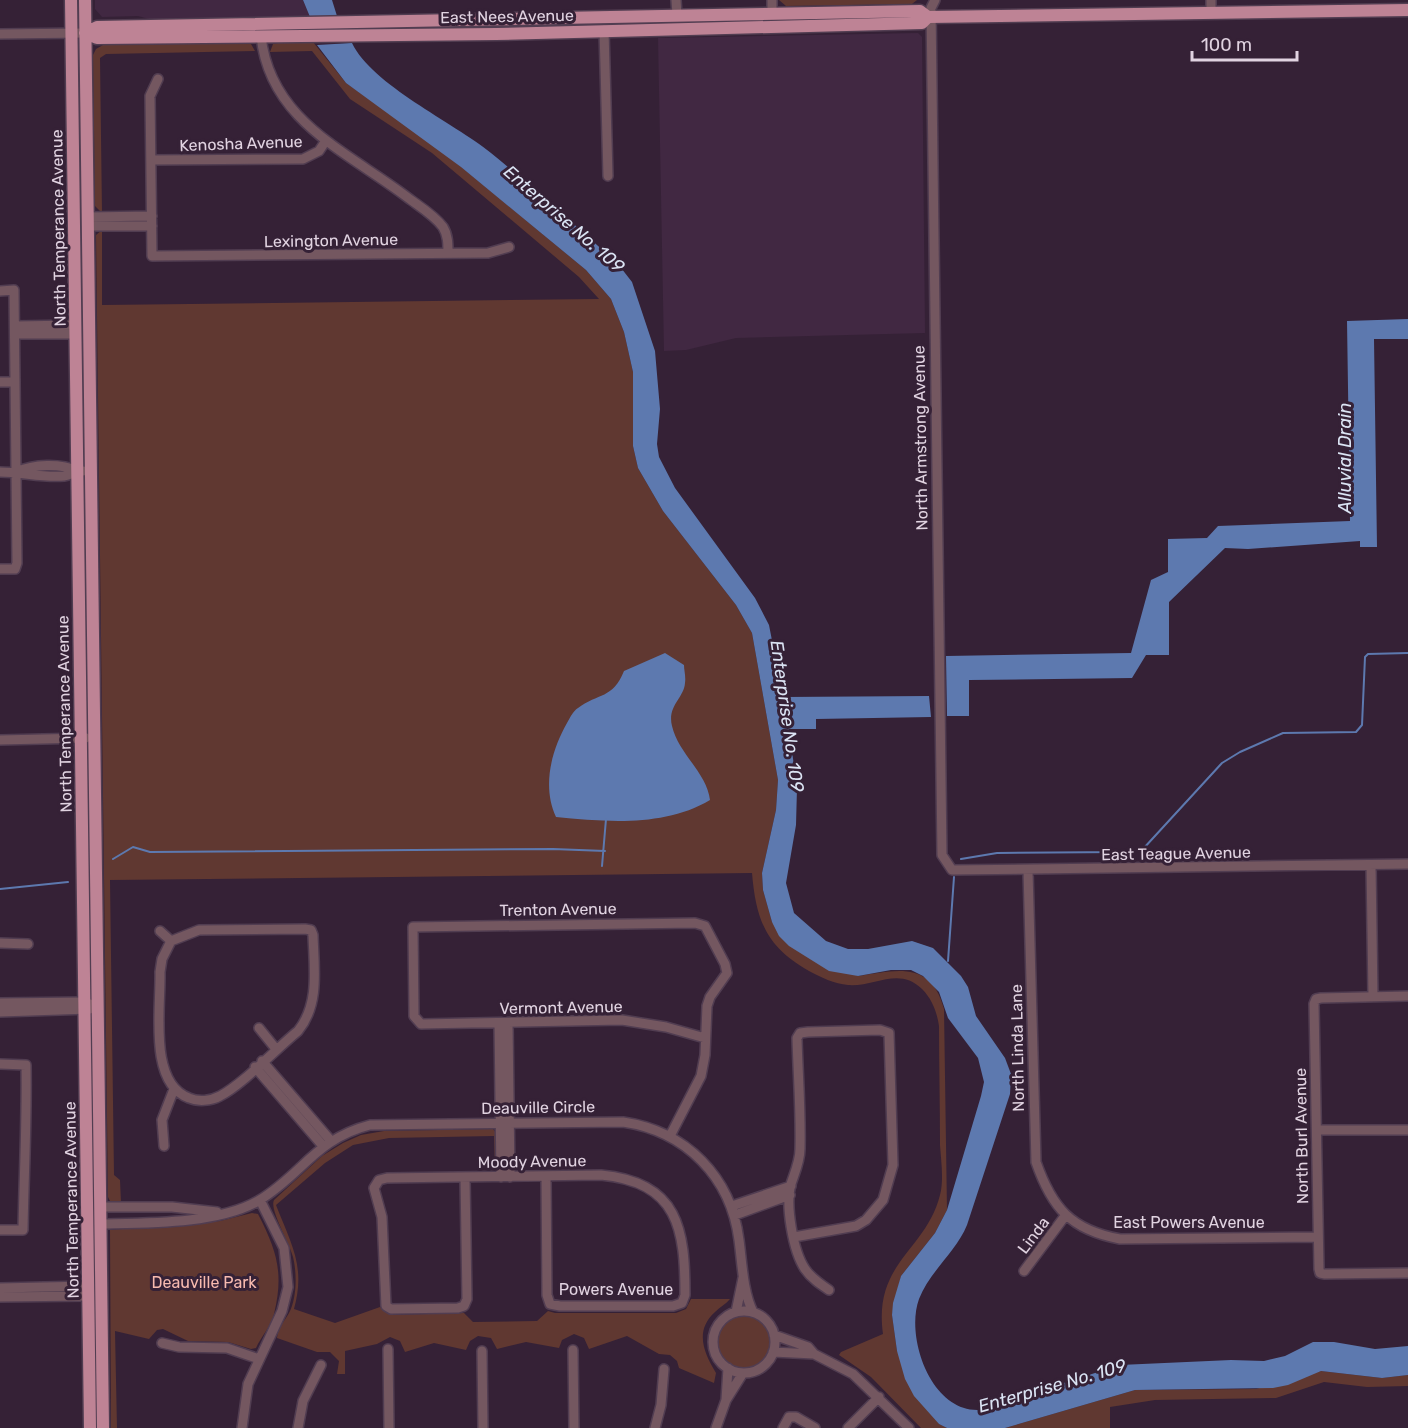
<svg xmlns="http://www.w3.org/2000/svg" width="1408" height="1428" viewBox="0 0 1408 1428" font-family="Rubik,sans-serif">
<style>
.built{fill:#412842}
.green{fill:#603831}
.water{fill:#5d79af}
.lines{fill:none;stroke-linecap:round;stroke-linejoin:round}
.stream{stroke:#5d79af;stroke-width:2}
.minor-casing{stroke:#513d51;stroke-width:12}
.major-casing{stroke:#513d51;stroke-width:15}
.minor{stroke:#745760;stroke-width:9}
.major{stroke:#be8395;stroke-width:12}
.labels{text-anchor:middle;stroke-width:6;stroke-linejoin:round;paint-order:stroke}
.street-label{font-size:16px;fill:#e1d3e1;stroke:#352136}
.park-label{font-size:16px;fill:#f7baaf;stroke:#352136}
.water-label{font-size:18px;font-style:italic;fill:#dbe4f4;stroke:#352136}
</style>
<rect width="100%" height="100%" fill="#352136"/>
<path class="built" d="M95 0H303L310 17 156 21 138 16 102 17 95 9Z
M918 33 922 37 925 333 736 338 686 350 664 351 658 38Z"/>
<path class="green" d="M779 0H917L912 4 786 6Z
M313 42 346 83 436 146 586 270 611 299 624 332 633 372V446L638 468 663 511 736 605 752 633 778 780 776 810 762 873 763 890 772 922 858 976C897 970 931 960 944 1009L947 1210 935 1233 901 1276 892 1315 897 1351 939 1424 947 1428H921L871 1377 839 1355 841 1352 883 1334C873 1262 926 1251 940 1195 944 1180 941 1160 940 1145 940 1105 939 1065 939 1026 937 1012 932 999 922 989 899 966 875 987 848 985 835 984 820 977 809 971 766 947 756 920 752 873L110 880 114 1175 120 1180 121 1203 110 1201 108 1197 96 235 102 230V305L599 299 579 277 432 153 350 99 312 51 270 52 273 44 278 43Z
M246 43 251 44 255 51 106 54 100 58 102 213 95 206 93 55 96 49 103 45Z
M493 1129 496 1133 495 1171 494 1136 389 1138 353 1145 325 1163 276 1205C291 1244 306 1266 294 1309L335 1323 380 1307 392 1315 464 1313 473 1322 537 1321 548 1311 555 1313H676L686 1309 691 1299H730C726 1304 720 1307 715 1312 694 1331 704 1353 716 1373L714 1383 679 1368 677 1361 670 1355 659 1354 627 1336 589 1349 584 1338 574 1334 562 1340 559 1348 526 1342 497 1349 491 1338 478 1336 470 1341 466 1350 434 1343 405 1352 400 1341 390 1337 377 1344 345 1351V1374H337L339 1361 330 1352H317L277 1338C278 1327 284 1322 289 1313 297 1298 297 1273 293 1257 290 1244 269 1209 274 1200L322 1156 343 1143 361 1135 384 1131Z
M252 1213 258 1214C277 1251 284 1273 274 1314 271 1326 261 1337 256 1348L251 1349 228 1342 188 1341 163 1329 157 1330 149 1339 115 1331 117 1428H111L110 1230 220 1221Z
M718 1342a26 26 0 1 1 52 0a26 26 0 1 1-52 0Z
M1321 1371 1382 1378 1408 1375V1386L1367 1387 1324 1382 1276 1398 1155 1400 1110 1407V1428H1005L1135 1390 1256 1389Z"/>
<path class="water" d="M303 0H332L337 16 310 17Z
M352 43C372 85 453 122 491 153 534 188 576 226 618 264L632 282 655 351 660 409 657 444 659 457 675 488 755 598 769 625 783 697 929 696 931 717 816 719V729H789L797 788 796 825 786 883 794 913 826 941 848 949H868L912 941 933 948 961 976 968 987 976 1016 1005 1058 1011 1074 1010 1094 967 1225C956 1252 930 1271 919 1299 905 1337 931 1412 979 1410L1120 1365 1231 1360 1264 1361 1285 1356 1313 1342H1334L1375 1349 1408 1346V1375L1382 1378 1321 1371 1288 1385 1273 1388 1135 1390 1005 1428H947L939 1424 914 1396 905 1379 897 1351 892 1315 893 1303 901 1276 935 1233 947 1210 981 1096 984 1082 978 1058 948 1018 939 992 923 976 911 970H891L858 976 829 971 789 946 779 936 772 922 763 890 762 873 776 810 778 780 752 633 736 605 663 511 638 468 633 446V372L624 332 611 299 586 270 461 167 346 83 317 45Z
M1408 319V339H1374L1377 547H1360V541L1248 549 1225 548 1169 602V655H1146L1132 678 969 680V716H947L946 656 1131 653 1151 580 1168 572V539L1207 538 1218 526 1350 521 1347 321Z
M665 653 684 665C684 670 686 677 685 683 684 698 667 706 672 726 678 753 707 773 710 800 665 827 607 822 556 817 542 787 551 751 567 723 570 718 573 711 578 708 598 693 613 699 624 671Z"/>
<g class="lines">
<path class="stream" d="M113 859 133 847 150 852 553 849 605 851
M961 859 997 853 1122 852 1143 849 1222 763 1240 752 1283 733 1356 732 1362 725 1365 657 1368 654 1408 653
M602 866 606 819
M0 889 68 882
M948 961 954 877"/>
<defs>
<path id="minor" d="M676 0 677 15
M772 0V13
M935 0 931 8 942 855 952 870 1408 864
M1211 0V12
M604 30 608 176
M0 34 85 33
M261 36C270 123 351 153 411 200 422 208 435 216 443 227 448 235 448 244 448 253
M158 79 150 96 152 256 488 253 509 247
M151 160 303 159 319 151 325 142
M88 217 152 216
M88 226H152
M0 291 14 290 17 563 15 569H0
M15 326 76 325
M15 334H76
M0 382H15
M0 472C22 472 42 478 64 476 71 475 76 471 83 471
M16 472C34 464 60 463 78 471
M0 740 86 738
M1371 865 1373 997
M1028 871 1036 1162C1052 1208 1071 1230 1120 1239L1318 1237
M305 929 311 930 313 935C314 968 320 1004 298 1031 276 1049 243 1084 220 1096 211 1101 198 1102 189 1098 148 1083 161 1008 160 972L162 959 171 941 199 930Z
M160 931 171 941
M0 943 28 944
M1408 996 1321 998 1316 999 1314 1004 1319 1269 1320 1273 1325 1274 1408 1273
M0 1003 84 1002 90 1004
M0 1012 90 1009
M499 1023 501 1177
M508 1023 510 1177
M259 1028 276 1049
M262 1061 331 1141
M0 1064 26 1065C27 1120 24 1174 23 1230H0
M255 1067 323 1146
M1317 1130H1408
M670 1136 701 1076 705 1055 707 1006 710 997 727 973 725 964 705 926 695 923 413 927 414 1016 421 1024 622 1020 666 1027 705 1038
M164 1146 162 1120 174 1089
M465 1178 467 1299 464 1306 458 1308 391 1309 386 1306 382 1217 374 1188 379 1180 387 1178 601 1175C679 1182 685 1230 685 1295L682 1303 673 1306H560L550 1304 547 1295 546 1176
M732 1206 791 1186
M101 1207H172L217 1212
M735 1215 790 1195
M101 1224C147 1223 218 1224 258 1201 302 1175 315 1139 370 1125L623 1122C686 1131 731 1177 739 1240 742 1262 743 1293 753 1312
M794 1237 856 1226 866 1220 883 1200 893 1165 889 1033 880 1030 808 1032 800 1033 797 1038C798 1075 801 1112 800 1149 800 1161 795 1172 791 1184 785 1205 793 1251 805 1269 811 1278 820 1284 829 1290
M1024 1271 1065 1216
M0 1288 88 1286
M0 1297 88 1296
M713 1342a31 31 0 1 1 62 0a31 31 0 1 1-62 0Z
M736 1312 743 1278
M774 1335 808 1347 814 1354 853 1374 909 1428
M162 1343 179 1347 227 1348 259 1359
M388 1349 389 1428
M573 1350 574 1428
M482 1351 483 1428
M773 1352 814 1354
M726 1400 728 1368
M242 1428 248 1384 282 1311 288 1287 284 1248 260 1200
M298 1428 303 1401 321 1365
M655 1428 661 1405 664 1369
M716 1428 726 1400 743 1373
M783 1428 789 1417H796L815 1428
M848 1428 879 1397"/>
<path id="major" d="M71 0 90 1428
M85 0 103 1428
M85 33 97 38 496 34 922 23 928 17 1408 10
M85 33 97 27 920 11 928 17"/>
</defs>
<use href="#minor" class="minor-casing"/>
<use href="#major" class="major-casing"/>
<use href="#minor" class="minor"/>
<use href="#major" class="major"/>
</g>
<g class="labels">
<g class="street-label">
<text transform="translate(507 16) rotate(-1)" y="6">East Nees Avenue</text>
<text transform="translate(241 143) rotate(-2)" y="6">Kenosha Avenue</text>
<text transform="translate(58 228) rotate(-91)" y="6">North Temperance Avenue</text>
<text transform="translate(331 240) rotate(-1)" y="6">Lexington Avenue</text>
<text transform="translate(920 438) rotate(-91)" y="6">North Armstrong Avenue</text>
<text transform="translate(64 714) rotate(-91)" y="6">North Temperance Avenue</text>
<text transform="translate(1176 853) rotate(-1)" y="6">East Teague Avenue</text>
<text transform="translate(558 909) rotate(-1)" y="6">Trenton Avenue</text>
<text transform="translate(561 1007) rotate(-1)" y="6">Vermont Avenue</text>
<text transform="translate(1017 1048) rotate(-91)" y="6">North Linda Lane</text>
<text transform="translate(538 1107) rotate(-1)" y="6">Deauville Circle</text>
<text transform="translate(1301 1136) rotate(-91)" y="6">North Burl Avenue</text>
<text transform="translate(532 1161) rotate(-1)" y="6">Moody Avenue</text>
<text transform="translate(71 1200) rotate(-91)" y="6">North Temperance Avenue</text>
<text x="1189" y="1228">East Powers Avenue</text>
<text transform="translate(1033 1235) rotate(-53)" y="6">Linda</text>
<text x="616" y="1295">Powers Avenue</text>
</g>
<g class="park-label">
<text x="204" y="1288">Deauville Park</text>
</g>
<g class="water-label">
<text transform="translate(564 219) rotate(41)" y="6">Enterprise No. 109</text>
<text transform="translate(1345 458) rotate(-90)" y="6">Alluvial Drain</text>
<text transform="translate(787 716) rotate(82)" y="6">Enterprise No. 109</text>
<text transform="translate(1052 1386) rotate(-16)" y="6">Enterprise No. 109</text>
</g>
</g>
<path d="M1192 51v9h105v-9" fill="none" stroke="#e1d3e1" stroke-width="3"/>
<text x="1201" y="51" font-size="18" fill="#e1d3e1" stroke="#352136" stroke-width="4.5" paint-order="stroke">100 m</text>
</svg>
